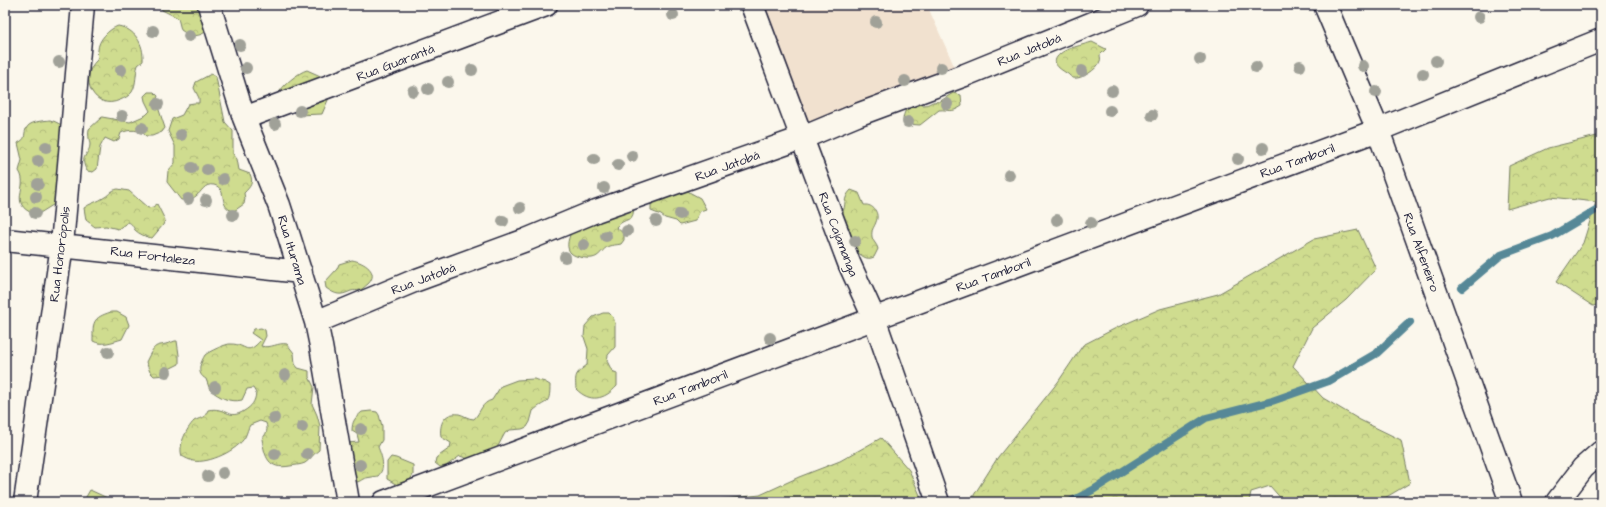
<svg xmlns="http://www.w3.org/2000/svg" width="1606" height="507" viewBox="0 0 1606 507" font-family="'Architects Daughter',sans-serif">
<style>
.built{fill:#f1e1cf}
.forest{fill:url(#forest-crowns);stroke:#787f65}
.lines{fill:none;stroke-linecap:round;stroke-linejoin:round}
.stream{stroke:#578897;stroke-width:8}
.minor-casing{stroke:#22223b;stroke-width:25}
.minor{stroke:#fbf7ec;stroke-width:22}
.tree{fill:#a0a198}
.labels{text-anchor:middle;stroke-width:3;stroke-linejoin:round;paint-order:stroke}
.street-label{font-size:13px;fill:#22223b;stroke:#fbf7ec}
</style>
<defs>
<pattern id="forest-crowns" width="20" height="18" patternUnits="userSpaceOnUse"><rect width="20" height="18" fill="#cfdc8f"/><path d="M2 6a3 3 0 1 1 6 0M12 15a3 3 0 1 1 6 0" fill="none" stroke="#b1bc7c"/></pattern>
</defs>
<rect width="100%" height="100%" fill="#fbf7ec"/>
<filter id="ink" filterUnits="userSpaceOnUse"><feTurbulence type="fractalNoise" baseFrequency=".025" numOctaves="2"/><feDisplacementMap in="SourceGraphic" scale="8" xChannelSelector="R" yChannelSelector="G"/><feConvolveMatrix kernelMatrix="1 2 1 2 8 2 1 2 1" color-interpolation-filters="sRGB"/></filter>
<g filter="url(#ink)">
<path class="built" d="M764 5H927L955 68 804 124Z"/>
<path class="forest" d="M160 5H222L223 15C210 29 199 44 181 30L178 18 162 10Z
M118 26C135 29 144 44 143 61L138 65C135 74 137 83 132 92 129 96 125 98 120 100 94 112 78 77 97 60 98 57 97 54 98 50 98 40 109 29 118 26Z
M1092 42 1106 49 1100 55C1100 56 1101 60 1100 61 1098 69 1081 80 1073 78 1071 77 1069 75 1068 74 1060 69 1049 63 1060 54 1066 48 1083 45 1092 42Z
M307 70 325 78 331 93 322 114 298 115 278 95C281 86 299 72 307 70Z
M211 74 216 77 225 122 233 131V154L237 159 239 170 250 174C254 183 250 187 244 193L245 199 244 204 234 211C217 208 229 189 214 185 204 183 202 192 196 196 193 199 186 200 181 200L167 182 168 171 175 163V146L168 131 172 119 182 115 188 104 194 103H199V98L194 88 196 82Z
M148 92H154L158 96 156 101 165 128 162 132 152 136H146C140 129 129 129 121 133L119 139 114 142 105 138 100 147 97 169 93 172 87 171C78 156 90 155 90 144 89 139 88 134 89 129L102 117 130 122 146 115 150 111 145 101 144 96Z
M953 93 961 95 962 106C950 114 950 109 939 110L920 125 905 124 903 121C903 112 908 103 918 103 922 103 920 105 924 105 930 105 932 100 939 102Z
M50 120C63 123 79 138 82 150L56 203 40 213 34 214C7 203 30 187 19 171L22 160 18 143C27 138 23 137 26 129 29 121 43 121 50 120Z
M1601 135V304L1593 306 1556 282 1583 243 1596 202 1550 197 1507 209 1509 166 1548 148Z
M687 187 689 192 700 198 706 209 700 211 695 221 680 225 676 221 665 218 661 215 651 211V200Z
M118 189 129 191 148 208 153 207 157 204 165 220 163 225 152 238C146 237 139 234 135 230 132 226 133 224 128 222L118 229 106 226 95 227 86 220 84 208C90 203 98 202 105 197 110 194 111 190 118 189Z
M851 190 859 193 864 205C873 204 880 213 876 222 874 228 871 229 872 237 873 242 877 244 878 249L874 257C866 261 861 255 855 250V244L853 243 842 214C847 205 842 199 851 190Z
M634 203C634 225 628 215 616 227L624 234V240L621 244C617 245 612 245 609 246 602 249 600 257 592 258 587 259 580 257 576 256 559 250 573 229 578 218Z
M1358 230 1376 269 1346 300 1312 328 1293 366 1323 398 1360 420 1401 440 1410 483 1378 502H1284L1270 486 1251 492 1249 502H973L974 495 998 457 1058 382 1083 345 1118 327 1160 309 1218 294 1314 239Z
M352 260C364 262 380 272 368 284 365 286 363 289 360 290 357 291 354 290 351 291 340 296 336 295 326 288L325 282 337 269 339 264Z
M111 312H117L126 317 129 325 122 339C112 342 102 346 93 341 93 322 92 318 111 312Z
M603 313H609L613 317 615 323V347L608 355 607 361 612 371 617 373V386C604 400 590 403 576 389 575 375 575 374 587 365L588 349 584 337 585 326 593 317Z
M261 328 265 330 266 336 261 346C271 349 278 342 287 344L294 353 295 364 298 368 309 371V377L314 387 312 404 317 415 320 426 319 450C314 453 310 460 305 463 301 465 295 465 290 466 268 470 265 457 262 439 267 433 268 430 266 423L260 421 250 425C248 428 247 433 245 437 238 450 209 464 193 461 190 460 185 458 182 456 178 446 186 429 194 421 197 419 202 418 205 416L208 410C226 406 228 421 244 411 252 406 255 402 256 393L253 388 247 389 242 400C229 403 220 397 210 390L206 379C201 376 199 373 200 366 201 363 203 358 205 355 208 352 227 343 231 344 247 344 246 357 261 340L251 333 254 329Z
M175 341H177L179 355V364L169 369 166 375 154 376 150 372 146 362C157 339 155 349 175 341Z
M534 379 545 382 550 385C550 407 546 399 533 411L530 422 527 427 522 429 510 430 505 433 497 448 471 460 460 456 446 466 440 467 435 463 436 458 450 448 451 443 441 437C439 424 444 412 459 414 464 415 468 419 474 419 481 412 481 403 492 400L501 386 517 380Z
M371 411 377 412 379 415 382 426V440L378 447C382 457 386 468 378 476 374 477 370 477 366 478 361 479 360 483 353 482L347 443 359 442 357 434 352 431C352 421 355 418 362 412Z
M881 438 909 470 923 502H711L715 500 760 495 799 477 840 461Z
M391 457 396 458 413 465V475L407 485 399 486 387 479V462Z
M90 490 116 502H83Z"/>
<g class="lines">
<path class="stream" d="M1462 288 1501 255 1552 236 1601 207
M1070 502 1093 490 1206 418 1272 401 1329 381 1377 353 1410 322"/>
<defs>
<path id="minor" d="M209 5 244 118 279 205 288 233 316 322 321 346 348 502
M752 5 849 263 874 318 938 502
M1325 5 1378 130 1511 502
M244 118 546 5
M5 240 301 272
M316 322 414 281 526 240 596 211 802 138 857 115 965 75 1137 5
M25 502 62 245 83 5
M384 502 1378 130 1601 40
M1557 502 1583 468 1601 452"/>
</defs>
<use href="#minor" class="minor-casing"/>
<use href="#minor" class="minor"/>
</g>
<g class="tree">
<circle cx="673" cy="15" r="6"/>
<circle cx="1479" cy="17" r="6"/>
<circle cx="876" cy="22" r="6"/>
<circle cx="153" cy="31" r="6"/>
<circle cx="189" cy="36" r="6"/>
<circle cx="240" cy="45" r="6"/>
<circle cx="1200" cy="59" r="6"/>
<circle cx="1436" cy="61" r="6"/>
<circle cx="59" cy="62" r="6"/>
<circle cx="1300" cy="66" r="6"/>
<circle cx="1363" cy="66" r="6"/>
<circle cx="1256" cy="67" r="6"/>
<circle cx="246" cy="68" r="6"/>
<circle cx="941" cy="68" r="6"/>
<circle cx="121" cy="70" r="6"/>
<circle cx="472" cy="70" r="6"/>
<circle cx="1082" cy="71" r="6"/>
<circle cx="1423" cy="74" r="6"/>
<circle cx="905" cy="81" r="6"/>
<circle cx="448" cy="82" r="6"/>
<circle cx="428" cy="89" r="6"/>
<circle cx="413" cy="91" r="6"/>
<circle cx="1112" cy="91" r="6"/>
<circle cx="1376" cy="92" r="6"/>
<circle cx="158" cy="104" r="6"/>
<circle cx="947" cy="104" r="6"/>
<circle cx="300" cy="111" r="6"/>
<circle cx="1110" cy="111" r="6"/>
<circle cx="1152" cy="115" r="6"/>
<circle cx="122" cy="116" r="6"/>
<circle cx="908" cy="122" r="6"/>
<circle cx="275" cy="124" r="6"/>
<circle cx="142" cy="128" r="6"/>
<circle cx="181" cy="135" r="6"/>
<circle cx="46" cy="147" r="6"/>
<circle cx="1263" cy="148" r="6"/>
<circle cx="632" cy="156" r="6"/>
<circle cx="594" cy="159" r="6"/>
<circle cx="1238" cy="159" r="6"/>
<circle cx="38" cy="161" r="6"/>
<circle cx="618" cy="165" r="6"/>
<circle cx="192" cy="168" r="6"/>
<circle cx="207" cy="170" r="6"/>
<circle cx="1009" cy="175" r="6"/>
<circle cx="223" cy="179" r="6"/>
<circle cx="38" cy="184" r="6"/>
<circle cx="604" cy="188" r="6"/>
<circle cx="36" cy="197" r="6"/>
<circle cx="188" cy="199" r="6"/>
<circle cx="206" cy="200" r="6"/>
<circle cx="520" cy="208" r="6"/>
<circle cx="35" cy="213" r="6"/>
<circle cx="680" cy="214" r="6"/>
<circle cx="233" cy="215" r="6"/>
<circle cx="1057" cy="220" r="6"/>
<circle cx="503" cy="221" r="6"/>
<circle cx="656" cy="221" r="6"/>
<circle cx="1091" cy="223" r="6"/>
<circle cx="627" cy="231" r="6"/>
<circle cx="606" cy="236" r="6"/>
<circle cx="855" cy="241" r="6"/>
<circle cx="584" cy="245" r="6"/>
<circle cx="565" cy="257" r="6"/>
<circle cx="770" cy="338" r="6"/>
<circle cx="108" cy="352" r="6"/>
<circle cx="166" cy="372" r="6"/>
<circle cx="285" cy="375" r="6"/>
<circle cx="215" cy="387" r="6"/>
<circle cx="274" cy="418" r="6"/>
<circle cx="302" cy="427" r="6"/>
<circle cx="361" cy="429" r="6"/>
<circle cx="275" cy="454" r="6"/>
<circle cx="307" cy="454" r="6"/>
<circle cx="360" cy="465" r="6"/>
<circle cx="223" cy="473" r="6"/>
<circle cx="208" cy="476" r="6"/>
</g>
</g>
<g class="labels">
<g class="street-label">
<text transform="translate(1029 49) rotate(-22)" y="5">Rua Jatobá</text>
<text transform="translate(395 62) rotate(-21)" y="5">Rua Guarantá</text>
<text transform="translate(1297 160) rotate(-20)" y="5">Rua Tamboril</text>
<text transform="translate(727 165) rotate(-20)" y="5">Rua Jatobá</text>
<text transform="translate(839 234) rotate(69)" y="5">Rua Cajamanga</text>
<text transform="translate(293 250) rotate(73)" y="5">Rua Iturama</text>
<text transform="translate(1422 252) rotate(70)" y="5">Rua Alfeneiro</text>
<text transform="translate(59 254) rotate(-83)" y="5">Rua Honorópolis</text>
<text transform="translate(153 255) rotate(7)" y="5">Rua Fortaleza</text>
<text transform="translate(993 274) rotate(-20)" y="5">Rua Tamboril</text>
<text transform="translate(423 278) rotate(-21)" y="5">Rua Jatobá</text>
<text transform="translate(690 387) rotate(-21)" y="5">Rua Tamboril</text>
</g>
</g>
<rect width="1606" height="507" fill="none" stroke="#fbf7ec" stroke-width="20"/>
<rect x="10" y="10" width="1586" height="487" fill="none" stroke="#22223b" stroke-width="1.5" filter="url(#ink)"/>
</svg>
